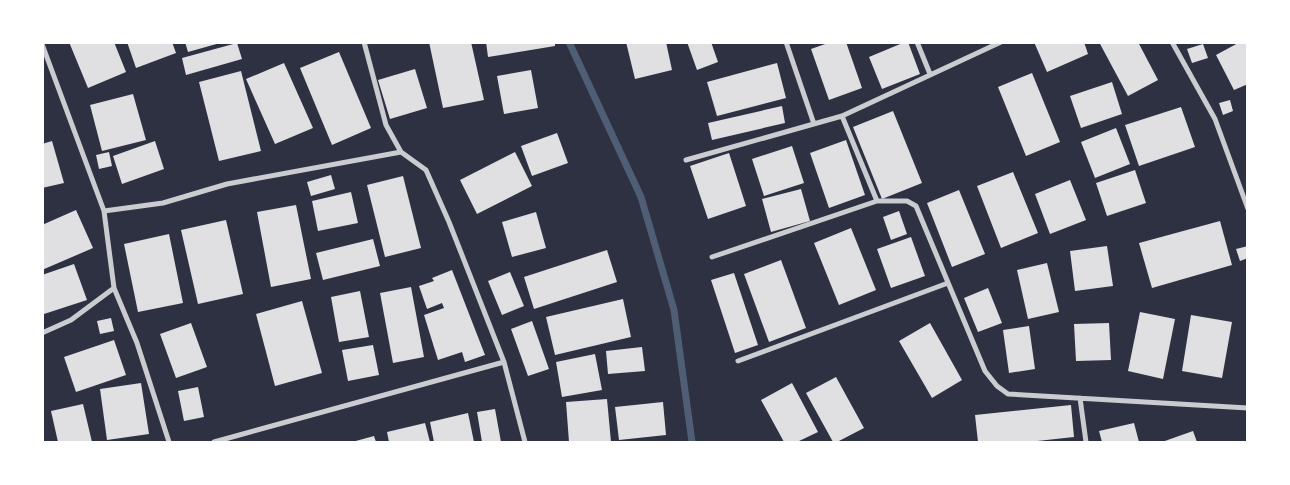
<svg xmlns="http://www.w3.org/2000/svg" width="1290" height="485" viewBox="0 0 1290 485" font-family="Poppins,sans-serif">
<style>
.lines{fill:none;stroke-linecap:round;stroke-linejoin:round}
.stream{stroke:#4f5d75;stroke-width:7}
.building{fill:#e0e0e3}
.minor{stroke:#caccd0;stroke-width:5}
</style>
<rect width="100%" height="100%" fill="#2d3142"/>
<g class="lines">
<path class="stream" d="M569 42 641 197 674 310 692 442"/>
</g>
<path class="building" d="M69 42H114L126 72 88 88Z
M127 42H172L176 53 136 68Z
M185 42H220V43L188 52Z
M429 42H471L484 100 443 108Z
M486 42H555V46L488 57Z
M626 42H666L672 70 635 79Z
M687 42H711L718 62 697 70Z
M831 42H846L862 88 829 100 811 49Z
M905 42H908L920 74 882 89 869 57Z
M1034 42H1084L1088 54 1047 72Z
M1099 42H1138L1158 80 1128 96Z
M1240 42H1248V84L1234 90 1216 55Z
M237 43 242 59 186 75 182 58Z
M1203 44 1208 58 1192 63 1187 49Z
M339 52 371 128 332 145 300 68Z
M284 63 313 128 275 144 246 79Z
M777 63 786 98 717 116 707 82Z
M415 69 427 108 390 119 378 80Z
M531 70 538 108 504 114 497 76Z
M241 71 261 151 219 161 199 82Z
M1032 73 1060 142 1026 156 998 87Z
M1112 82 1122 114 1081 128 1070 96Z
M133 94 146 140 102 151 90 105Z
M1230 100 1233 111 1223 115 1219 103Z
M782 106 785 123 712 140 708 123Z
M1181 107 1195 147 1139 166 1125 125Z
M893 111 922 183 882 199 853 127Z
M1116 128 1130 164 1095 178 1081 142Z
M557 133 568 163 532 176 521 146Z
M846 140 865 195 829 208 810 153Z
M52 141 64 183 42 188V144Z
M155 141 164 169 122 184 113 156Z
M792 146 804 183 764 196 752 159Z
M109 152 112 166 99 169 96 155Z
M515 152 532 186 477 214 460 180Z
M729 153 746 206 708 219 690 166Z
M1135 170 1146 203 1107 216 1096 183Z
M1013 172 1038 233 1001 248 977 186Z
M331 175 335 189 311 196 307 182Z
M403 176 421 248 385 257 367 185Z
M1070 180 1086 220 1050 234 1035 194Z
M801 189 810 221 771 232 762 199Z
M959 190 985 254 952 267 927 203Z
M351 192 358 223 318 231 312 201Z
M296 205 311 279 271 287 257 212Z
M76 210 93 248 42 270V225Z
M899 211 907 234 891 240 883 217Z
M536 212 546 248 512 257 502 222Z
M226 220 243 294 198 304 181 230Z
M1220 221 1232 265 1152 288 1139 243Z
M851 228 876 290 839 305 814 243Z
M169 234 183 303 138 312 124 244Z
M911 237 925 276 891 288 877 249Z
M373 239 380 266 323 280 316 253Z
M1107 246 1113 286 1075 291 1070 251Z
M1248 246V258L1240 261 1236 249Z
M607 250 617 282 534 309 524 277Z
M781 260 806 328 769 342 744 274Z
M1047 263 1059 312 1028 319 1017 270Z
M74 264 87 300 44 314 42 309V275Z
M452 270 485 355 465 362 462 352 438 360 424 315 444 308 442 303 427 309 419 286 434 281 432 278Z
M510 272 524 306 502 315 488 281Z
M734 273 758 345 735 353 711 280Z
M411 287 424 357 393 363 380 293Z
M988 288 1002 323 978 332 964 298Z
M360 291 369 337 339 342 331 297Z
M623 299 631 337 555 355 546 317Z
M302 301 322 373 275 386 256 314Z
M1140 312 1175 319 1163 379 1128 371Z
M1191 315 1232 322 1222 378 1182 371Z
M111 318 114 331 100 334 97 321Z
M532 321 549 369 528 376 511 329Z
M191 323 207 367 176 378 160 334Z
M930 323 962 380 932 398 899 341Z
M1109 323 1111 360 1076 361 1074 324Z
M1029 326 1035 369 1009 373 1003 330Z
M114 340 126 375 76 392 64 357Z
M373 345 379 375 348 381 342 350Z
M642 347 645 371 608 374 606 351Z
M595 354 602 390 562 397 556 362Z
M836 377 864 428 837 442H833L806 393Z
M141 383 149 434 107 440 100 389Z
M792 383 818 432 797 442H784L761 400Z
M198 387 204 417 184 421 178 391Z
M607 399 611 442H569L566 402Z
M663 402 666 435 619 440 615 407Z
M83 404 92 442H58L51 411Z
M1071 405 1074 437 1028 442H978L975 415Z
M495 409 501 442H482L477 412Z
M468 413 474 442H434L430 422Z
M425 423 430 442H389L387 432Z
M1134 423 1139 442H1102L1099 431Z
M1193 431 1197 442H1162Z
M374 436 376 442H352Z"/>
<g class="lines">
<path class="minor" d="M364 42 386 125 401 152 426 170 449 222 504 362 525 442
M786 42 814 124
M917 42 930 74
M1172 42 1215 119 1248 209
M42 44 104 211 114 288 137 343 169 442
M842 116 877 201H907L916 206 985 371 997 386 1008 394 1248 408
M686 160 842 116 1001 42
M104 211 163 203 227 184 401 152
M712 257 877 201
M42 333 71 320 114 288
M738 361 948 283
M1080 398 1086 442
M214 442 504 362"/>
</g>
<rect width="1290" height="485" fill="none" stroke="#ffffff" stroke-width="88"/>
</svg>
